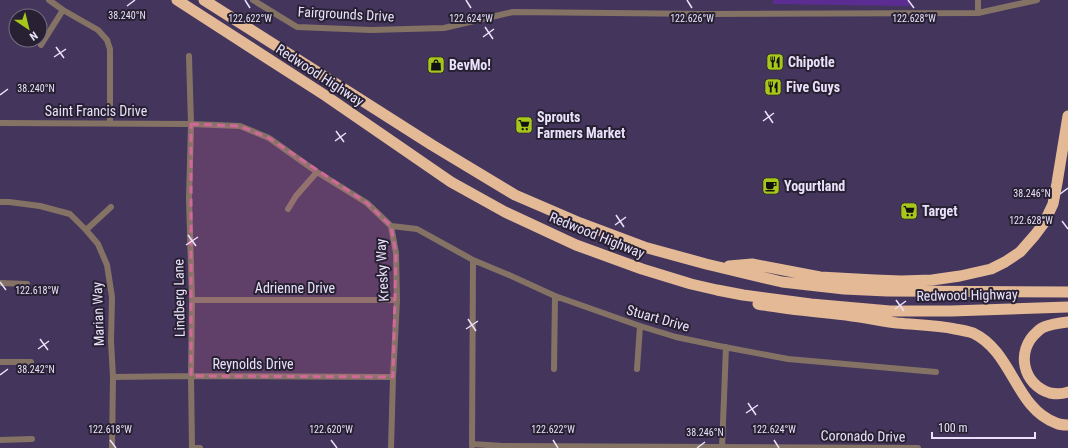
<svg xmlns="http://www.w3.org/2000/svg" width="1068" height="448" viewBox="0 0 1068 448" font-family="'Roboto Condensed',sans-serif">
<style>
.green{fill:#5b2d93}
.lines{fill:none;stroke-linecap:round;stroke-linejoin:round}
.minor{stroke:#847365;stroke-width:6}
.motorway{stroke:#e3b996;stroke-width:11}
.marked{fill:#d2689a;fill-opacity:0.2;stroke:#d2689a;stroke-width:3;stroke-dasharray:8 5;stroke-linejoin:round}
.ticks{fill:none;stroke:#e9e1f9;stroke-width:1.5}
.labels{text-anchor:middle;stroke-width:4;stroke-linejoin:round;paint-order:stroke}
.street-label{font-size:14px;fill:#e9e1f9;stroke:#272133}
.poi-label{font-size:14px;font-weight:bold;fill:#e9e1f9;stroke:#272133;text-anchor:start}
.ticks-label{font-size:10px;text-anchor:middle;fill:#e9e1f9;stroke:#272133;stroke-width:4;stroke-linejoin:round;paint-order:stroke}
</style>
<rect width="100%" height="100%" fill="#44355c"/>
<path class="green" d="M773 0H910L909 6 772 4Z"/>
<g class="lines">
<path class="minor" d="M49 0 63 10 98 30 107 40 110 49V123
M253 0 297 27 371 30 444 28 513 12 707 14 978 13 1037 0
M978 13V0
M41 45 63 10
M189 56 191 124 189 199 192 300 191 376 192 448H200
M0 123 191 124 240 126 269 138 317 172 367 203 391 226 396 253 397 300 393 377 391 448
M0 202H9L40 206 70 214 86 230 98 244 107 265 112 297 111 341 113 377 112 448
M288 209 296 196 317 172
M391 226 417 229 473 260 509 275 555 296 640 326 676 337 719 346 788 359 936 372
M86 230 111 207
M0 283 27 284
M192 300H397
M0 362H31
M554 369 555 296
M637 369 640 326
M113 377 191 376 393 377
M0 440 32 439
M472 444 503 446 918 448
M472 446 473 260
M722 448 726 347"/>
<path class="motorway" d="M177 0 326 96 451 182 505 212 576 245 642 269 691 284 717 290 743 295 811 304 890 311H951L1068 307
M204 0 432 145 515 195 580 223 644 247 706 264 782 282 844 289 887 291 1068 292
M729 266 752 264 820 277 875 280 901 281 932 280 960 276 991 269 1005 262 1020 252 1035 235 1044 223 1053 204 1057 183 1068 116
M758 304C789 310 821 312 852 316 867 318 882 321 897 323 917 325 936 325 955 329 961 330 967 331 973 333 1013 352 1015 408 1056 423 1060 425 1064 425 1068 425
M1068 322C1060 323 1052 324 1044 327 1041 328 1039 330 1037 332 1015 351 1023 385 1050 393 1055 394 1063 394 1068 392"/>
</g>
<path class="marked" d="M191 124 240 126 269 138 367 203 391 226 396 253 393 377 191 376Z"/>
<path class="ticks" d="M245 0 250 8M466 0 471 8M687 0 692 8M908 0 914 8M127 6 135 0M485 27 493 39M483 37 494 29M56 47 64 58M54 57 66 49M0 95 8 89M765 111 773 123M763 121 774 113M336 131 344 142M335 141 346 133M1060 194 1068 188M616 215 624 227M1062 221 1068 229M615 225 626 217M188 235 196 246M186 245 198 237M0 282 6 290M896 300 904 311M895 309 906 301M468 319 476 331M466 329 478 321M40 339 48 350M38 349 49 341M0 375 8 369M748 403 756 415M746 413 758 405M110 440 116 448M331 440 337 448M553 440 558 448M774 440 779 448M697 448 705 442"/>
<defs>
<symbol id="restaurant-square" viewBox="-11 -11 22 22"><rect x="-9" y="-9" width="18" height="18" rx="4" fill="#a8c71b" stroke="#272133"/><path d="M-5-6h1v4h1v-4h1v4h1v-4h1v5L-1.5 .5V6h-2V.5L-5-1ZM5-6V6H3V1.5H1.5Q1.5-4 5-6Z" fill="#111"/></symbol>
<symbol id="shop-square" viewBox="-11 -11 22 22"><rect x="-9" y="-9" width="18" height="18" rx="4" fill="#a8c71b" stroke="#272133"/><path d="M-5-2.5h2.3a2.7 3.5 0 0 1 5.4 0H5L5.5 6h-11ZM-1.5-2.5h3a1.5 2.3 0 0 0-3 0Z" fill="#111"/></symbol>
<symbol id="supermarket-square" viewBox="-11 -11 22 22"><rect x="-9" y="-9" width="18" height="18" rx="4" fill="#a8c71b" stroke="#272133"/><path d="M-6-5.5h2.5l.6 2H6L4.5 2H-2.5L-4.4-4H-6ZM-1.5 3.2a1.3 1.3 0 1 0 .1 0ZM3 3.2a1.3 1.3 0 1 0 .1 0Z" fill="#111"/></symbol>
<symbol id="cafe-square" viewBox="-11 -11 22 22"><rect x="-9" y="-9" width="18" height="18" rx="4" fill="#a8c71b" stroke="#272133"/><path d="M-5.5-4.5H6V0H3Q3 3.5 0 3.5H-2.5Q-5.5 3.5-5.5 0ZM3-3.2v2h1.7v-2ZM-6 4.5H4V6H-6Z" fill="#111"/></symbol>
</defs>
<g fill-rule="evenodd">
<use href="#restaurant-square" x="765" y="52" width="20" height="20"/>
<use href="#shop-square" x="426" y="55" width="20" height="20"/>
<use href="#restaurant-square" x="763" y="77" width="20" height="20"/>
<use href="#supermarket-square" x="514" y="115" width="20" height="20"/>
<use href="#cafe-square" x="761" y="176" width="20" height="20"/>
<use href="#supermarket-square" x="899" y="201" width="20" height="20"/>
</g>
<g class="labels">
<g class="street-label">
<text transform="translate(346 14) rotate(3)" y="5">Fairgrounds Drive</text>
<text transform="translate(320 75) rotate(33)" y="5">Redwood Highway</text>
<text x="96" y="116">Saint Francis Drive</text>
<text transform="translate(597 235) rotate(22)" y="5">Redwood Highway</text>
<text transform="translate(382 270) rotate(-93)" y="5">Kresky Way</text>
<text x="295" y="293">Adrienne Drive</text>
<text transform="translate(967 295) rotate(-1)" y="5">Redwood Highway</text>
<text transform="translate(179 298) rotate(-91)" y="5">Lindberg Lane</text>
<text transform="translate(98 314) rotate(-92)" y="5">Marian Way</text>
<text transform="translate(658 318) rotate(16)" y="5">Stuart Drive</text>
<text x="253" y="369">Reynolds Drive</text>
<text transform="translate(863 436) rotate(1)" y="5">Coronado Drive</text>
</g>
<g class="poi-label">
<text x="788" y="67">Chipotle</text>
<text x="449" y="70">BevMo!</text>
<text x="786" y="92">Five Guys</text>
<text x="537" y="122">Sprouts<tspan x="537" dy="16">Farmers Market</tspan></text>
<text x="784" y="191">Yogurtland</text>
<text x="922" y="216">Target</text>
</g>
</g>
<g class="ticks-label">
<text x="127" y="19">38.240°N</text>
<text x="250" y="22">122.622°W</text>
<text x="471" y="22">122.624°W</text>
<text x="914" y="22">122.628°W</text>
<text x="692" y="22">122.626°W</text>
<text x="36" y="92">38.240°N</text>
<text x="1032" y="197">38.246°N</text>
<text x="1031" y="224">122.628°W</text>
<text x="37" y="294">122.618°W</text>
<text x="36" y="373">38.242°N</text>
<text x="110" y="433">122.618°W</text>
<text x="331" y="433">122.620°W</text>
<text x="553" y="433">122.622°W</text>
<text x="774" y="433">122.624°W</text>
<text x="705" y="436">38.246°N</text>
</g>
<g transform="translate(28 28) rotate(145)"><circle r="19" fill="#272133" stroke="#756e82"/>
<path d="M0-3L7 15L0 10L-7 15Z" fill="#a8c71b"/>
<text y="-6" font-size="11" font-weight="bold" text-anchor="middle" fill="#e9e1f9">N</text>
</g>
<path d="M932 432v6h103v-6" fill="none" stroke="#e9e1f9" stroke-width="2"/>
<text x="938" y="432" font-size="12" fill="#e9e1f9" stroke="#272133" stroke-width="3" paint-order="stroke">100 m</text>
</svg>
